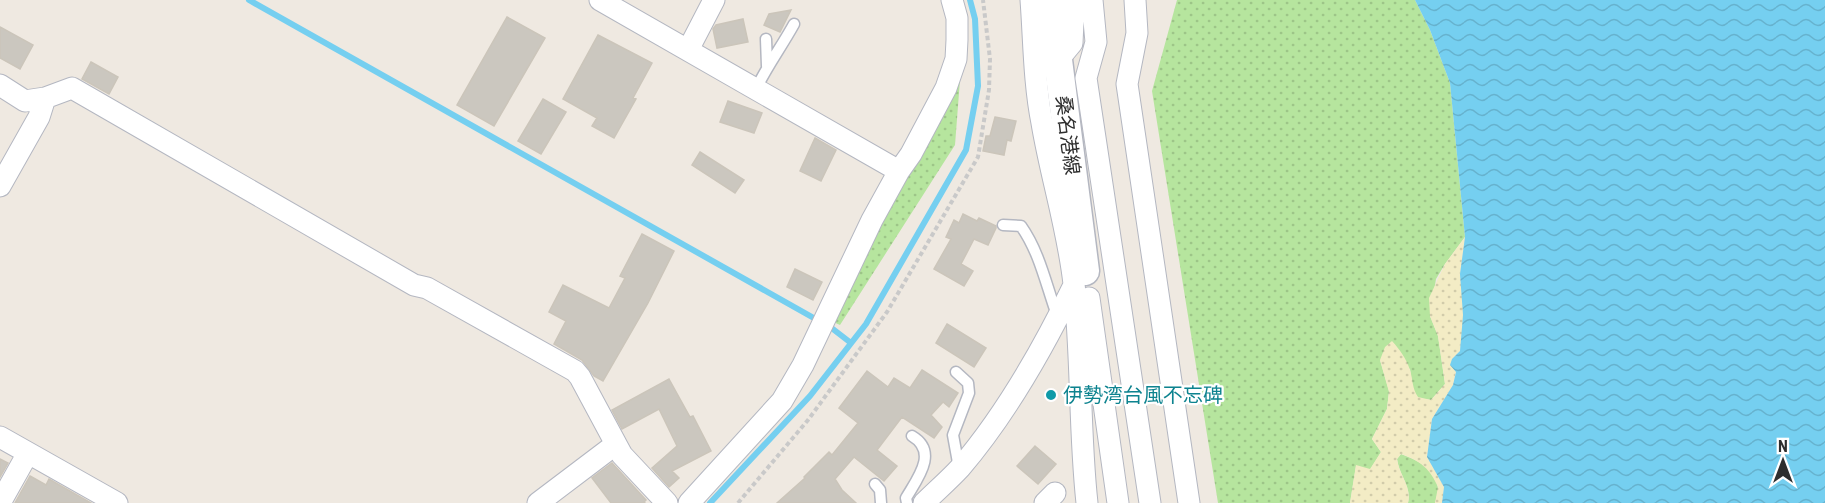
<svg xmlns="http://www.w3.org/2000/svg" width="1825" height="503" viewBox="0 0 1825 503" font-family="'Roboto Condensed','Noto Sans JP',sans-serif">
<style>
.grass{fill:url(#grass-dots)}
.sand{fill:url(#sand-dots)}
.water{fill:url(#water-waves)}
.lines{fill:none;stroke-linecap:round;stroke-linejoin:round}
.stream{stroke:#75cff0;stroke-width:6}
.building{fill:#cbc7bf;stroke:#cbc5ba;stroke-width:1.5}
.lane-casing{stroke:#b4b7c1;stroke-width:13}
.street-casing{stroke:#b4b7c1;stroke-width:23}
.secondary-casing{stroke:#b4b7c1;stroke-width:31}
.path{stroke:#c9c9c9;stroke-width:4;stroke-dasharray:4.5 3;stroke-linecap:butt}
.lane{stroke:#fff;stroke-width:10}
.street{stroke:#fff;stroke-width:21}
.secondary{stroke:#fff;stroke-width:28}
.culture-dot{fill:#0f9aa8;stroke:#fff;stroke-width:2}
.labels{text-anchor:middle;stroke-width:4.5;stroke-linejoin:round;paint-order:stroke}
.street-label{font-size:20px;fill:#2e2e2e;stroke:#fff}
.culture-label{font-size:20px;fill:#0d838f;stroke:#fff;text-anchor:start}
</style>
<defs>
<pattern id="grass-dots" width="8" height="8" patternUnits="userSpaceOnUse" patternTransform="scale(1.5)"><rect width="8" height="8" fill="#b6e59e"/><path d="M2 2h.1M6 6h.1" fill="none" stroke="#9dc588" stroke-width="1.8" stroke-linecap="round"/></pattern>
<pattern id="sand-dots" width="8" height="8" patternUnits="userSpaceOnUse" patternTransform="scale(1.5)"><rect width="8" height="8" fill="#f3ecc5"/><path d="M2 2h.1M6 6h.1" fill="none" stroke="#d1cbaa" stroke-width="1.8" stroke-linecap="round"/></pattern>
<pattern id="water-waves" width="16" height="10" patternUnits="userSpaceOnUse" patternTransform="scale(1.5)"><rect width="16" height="10" fill="#75cff0"/><path d="M0 5q4-4 8 0t8 0" fill="none" stroke="#66b2ce"/></pattern>
</defs>
<rect width="100%" height="100%" fill="#efe9e1"/>
<path class="grass" d="M1177 0H1415L1430 30 1450 83 1465 237 1445 264 1436 279 1430 316 1438 336 1445 384 1431 400 1418 398 1413 390 1410 369 1380 360 1389 391 1387 409 1372 439 1381 452 1370 470 1356 466 1350 503H1218L1152 91Z
M961 67 955 145 840 325 831 321Z
M1401 454C1417 460 1437 469 1438 489 1438 493 1436 499 1435 503H1408C1412 487 1399 475 1397 459Z"/>
<path class="sand" d="M1465 237 1460 274 1464 315 1460 351 1452 359 1456 371 1453 385 1432 419 1427 457 1444 487 1442 503H1435L1438 487C1430 469 1421 461 1401 454L1397 459C1399 475 1412 487 1408 503H1350L1356 465 1370 469 1381 452 1372 439 1387 409 1389 392 1380 360 1385 347 1392 341C1400 350 1406 358 1410 370 1413 380 1412 388 1418 397L1431 400 1445 384 1438 336 1430 316 1429 298 1445 264Z"/>
<path class="water" d="M1415 0H1825V503H1442L1444 487 1427 457 1432 419 1453 385 1456 372 1450 365 1452 359 1460 351 1463 315 1460 274 1465 237 1450 83 1430 30Z"/>
<g class="lines">
<path class="stream" d="M249 0 812 317
M829 326 851 343
M710 503 810 396 866 324 966 150 978 86 975 19 970 0"/>
</g>
<path class="building" d="M791 10 780 32 764 25 769 14Z
M507 17 545 38 494 126 457 105Z
M743 19 748 42 717 48 713 29 716 25Z
M0 27 33 45 20 69 0 58Z
M598 35 652 63 633 98 636 99 614 138 592 126 597 118 563 99Z
M91 62 118 77 109 94 82 79Z
M543 99 566 112 541 154 518 141Z
M728 101 762 113 754 133 720 122Z
M995 117 1016 121 1011 141 1007 140 1004 155 983 151 986 136H990Z
M815 138 836 150 821 181 800 171Z
M700 152 744 180 735 193 692 165Z
M963 214 977 221 979 218 996 226V228L988 245 974 239 961 264 973 271 964 286 934 269 951 239 946 237 954 220 959 223Z
M642 234 674 251 648 303 603 381 594 376 582 360 554 344 566 321 549 312 563 285 609 308 625 278 620 276Z
M795 269 822 282 813 300 787 287Z
M947 324 986 348 974 367 936 343Z
M922 370 958 393 949 407 943 402 931 415 942 427 934 438 902 417 877 450 897 466 884 481 854 457 835 479 842 490 856 503H777L805 478 804 477 829 452 832 455 858 423 839 408 867 371 888 387 894 378 910 388Z
M669 379 690 417 693 416 711 451 672 471 679 478 669 487 652 468 677 446 659 409 622 429 612 410Z
M1035 446 1056 464 1038 484 1017 466Z
M0 459 8 463 0 477Z
M612 463 646 500 644 502 645 503H611L592 478Z
M30 476 46 485 49 479 91 503H15Z"/>
<g class="lines">
<defs>
<path id="lane" d="M766 39 767 66
M756 89C767 66 782 46 794 24
M1003 225 1021 226C1040 253 1046 285 1057 315
M956 372 968 383 969 393 953 435 959 468
M875 484 880 490 881 503
M907 503 906 498C917 479 939 452 912 436"/>
<path id="street" d="M600 0 899 171
M1031 0C1034 40 1034 83 1042 123 1051 177 1068 229 1074 284 1082 357 1079 430 1087 503
M1092 0 1096 42 1086 78 1150 503
M1135 0 1137 33 1127 84 1189 503
M688 50 714 0
M1058 60 1072 43 1074 0
M0 85 25 101 45 98
M0 186 39 117 45 98 72 88 414 285 427 288 575 371 580 377 616 444 538 503
M1089 298 1118 503
M0 437 117 503
M616 444 622 455 667 503
M0 503 28 453
M689 503 782 401 803 365 872 220 899 171 911 154 946 88 956 59 957 40V18L952 0
M924 503C936 491 949 480 960 468 1007 413 1043 349 1074 285
M1045 503 1055 493"/>
<path id="secondary" d="M1053 0 1058 60 1085 271"/>
</defs>
<use href="#lane" class="lane-casing"/>
<use href="#street" class="street-casing"/>
<use href="#secondary" class="secondary-casing"/>
<path class="path" d="M738 503 808 420 887 312 978 157 989 90 990 59 983 0"/>
<use href="#lane" class="lane"/>
<use href="#street" class="street"/>
<use href="#secondary" class="secondary"/>
</g>
<circle class="culture-dot" cx="1051" cy="395" r="6"/>
<g class="labels">
<g class="street-label">
<text transform="translate(1068 135) rotate(83)" y="7">桑名港線</text>
</g>
<g class="culture-label">
<text x="1063" y="402">伊勢湾台風不忘碑</text>
</g>
</g>
<g transform="translate(1783 461)" stroke="#ffffff" stroke-width="4.5" paint-order="stroke">
<path d="M0-4.5L10 22L0 15L-10 22Z" fill="#2e2e2e"/>
<text y="-9" font-size="16" font-weight="bold" text-anchor="middle" fill="#2e2e2e">N</text>
</g>
</svg>
